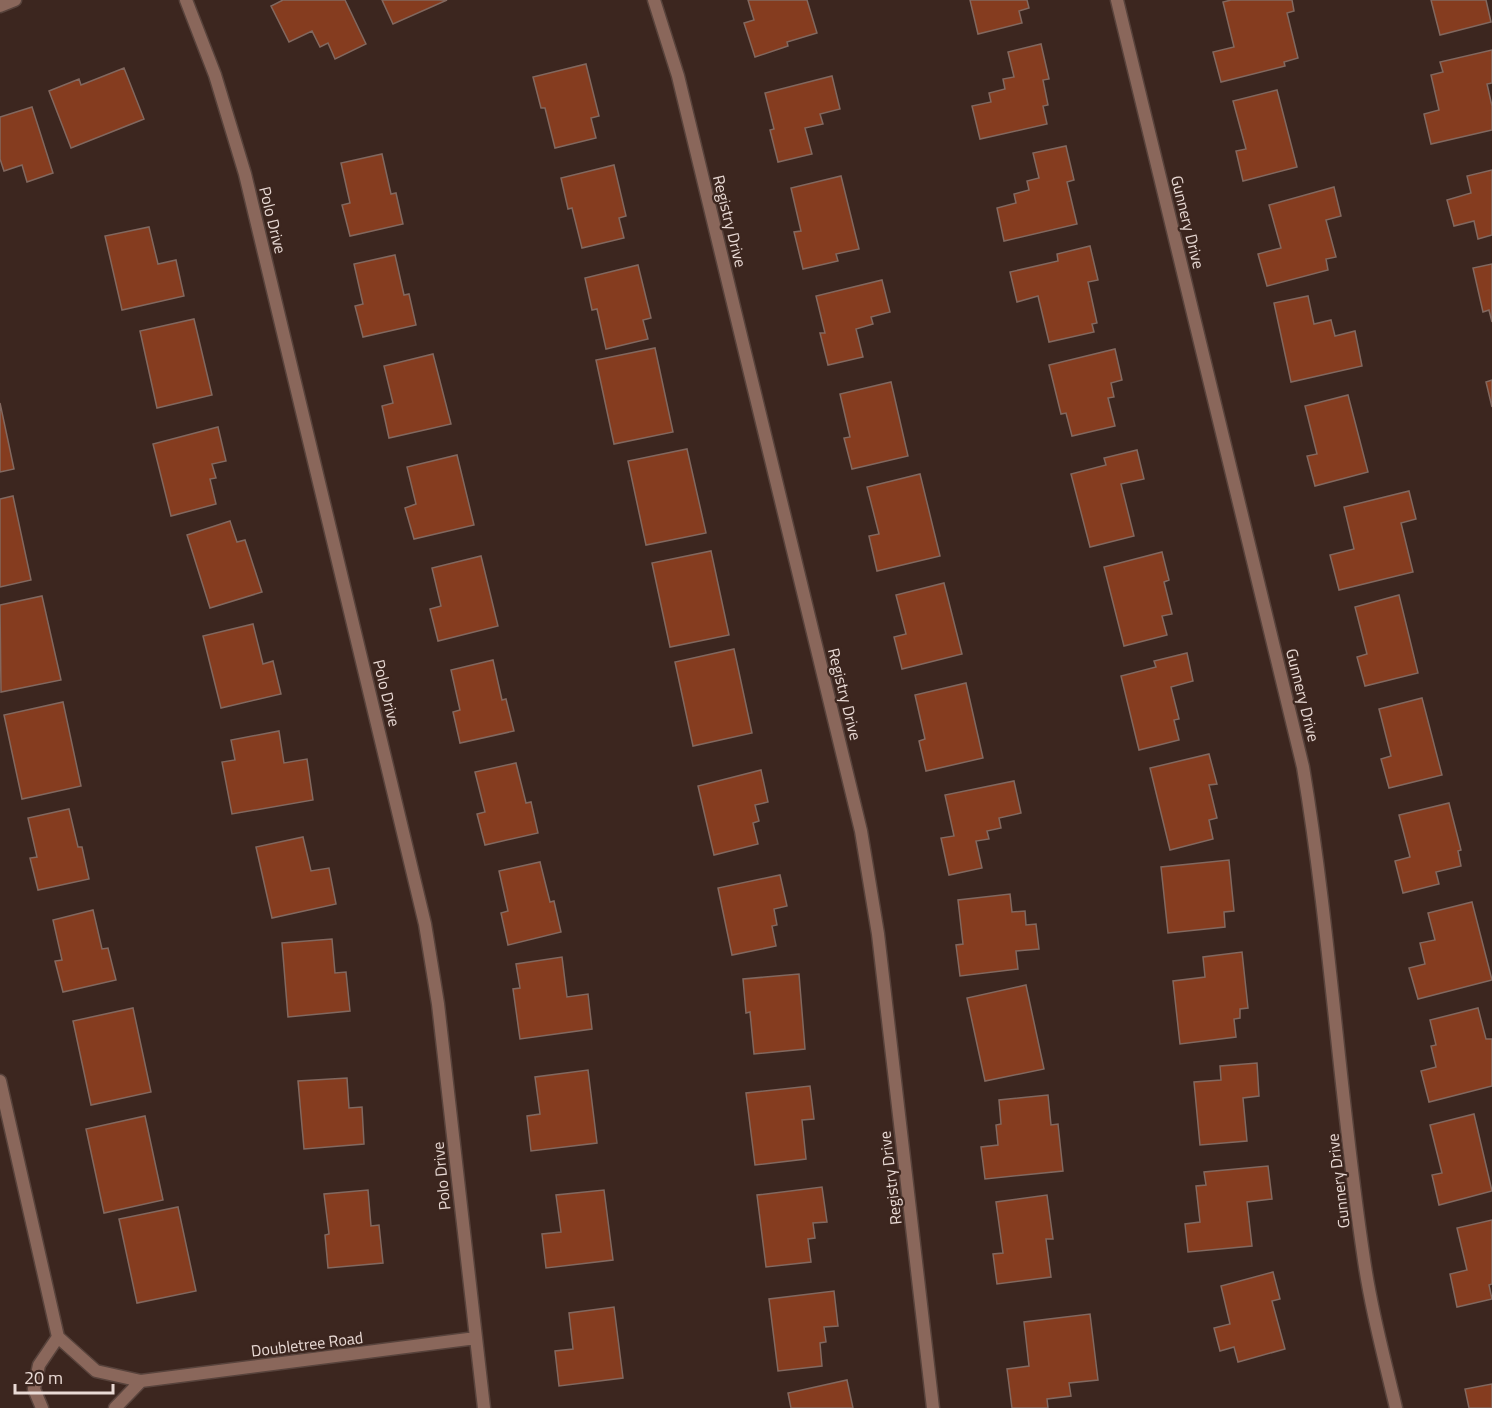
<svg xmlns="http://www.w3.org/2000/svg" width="1492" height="1408" viewBox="0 0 1492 1408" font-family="'Titillium Web',sans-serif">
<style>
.building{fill:#853c1f;stroke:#82685f;stroke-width:1.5}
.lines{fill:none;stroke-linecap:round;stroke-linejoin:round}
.street-casing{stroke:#58433c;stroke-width:15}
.street{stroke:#8a675b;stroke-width:12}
.labels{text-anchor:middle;stroke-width:4.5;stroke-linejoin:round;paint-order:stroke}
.street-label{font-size:16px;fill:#e9dad5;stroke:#3c261f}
</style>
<rect width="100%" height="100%" fill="#3c261f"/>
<path class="building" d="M283 0H345L366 44 335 59 328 43 320 47 312 31 289 42 271 6Z
M382 0H447L393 24Z
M748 0H807L817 33 787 42 788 46 755 57 744 23 754 20Z
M970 0H1027L1029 8 1019 11 1022 23 978 34Z
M1231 0H1292L1294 11 1287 13 1298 58 1284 62 1285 66 1221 82 1213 52 1234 47 1223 2Z
M1431 0H1486L1491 22 1440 35Z
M1041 44 1049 79 1043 80 1048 105 1043 106 1047 124 980 139 972 106 991 102 989 93 1005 89 1003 79 1014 77 1008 52Z
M1492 50V83L1487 84 1492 106V130L1431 144 1424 114 1439 110 1431 75 1443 72 1440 62Z
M586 64 599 116 591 118 596 138 555 148 545 108H541L533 77Z
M124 68 144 119 71 148 49 91 79 79 81 85Z
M832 76 840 109 820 114 823 124 805 128 812 154 778 162 770 130 774 129 765 93Z
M1277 90 1297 167 1243 181 1236 151 1246 149 1233 101Z
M32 107 53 173 27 182 22 165 4 171 0 159V117Z
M1066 146 1074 180 1067 182 1077 224 1004 241 997 208 1016 203 1014 194 1029 190 1027 181 1039 178 1033 153Z
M382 154 391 194 396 193 403 224 350 236 342 205 350 203 341 163Z
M614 165 626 216 619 218 624 238 582 248 572 208 568 209 561 178Z
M1492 170V235L1478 239 1474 221 1454 226 1447 200 1471 193 1467 176Z
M841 176 859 249 836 254 838 261 803 269 794 232 801 231 791 188Z
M1334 187 1341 216 1326 220 1336 257 1326 259 1328 270 1267 286 1258 254 1281 248 1269 205Z
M149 227 158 264 176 260 184 296 122 310 105 236Z
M1090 246 1098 280 1088 282 1097 323 1092 324 1094 332 1049 342 1038 296 1017 302 1010 272 1058 261 1057 254Z
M395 255 404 295 409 294 416 325 363 337 355 306 363 304 354 264Z
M1492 264V322L1489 310 1483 312 1473 268Z
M638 265 651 318 643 320 648 339 606 349 597 309 592 310 585 278Z
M882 280 890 312 871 317 873 324 856 329 863 357 828 365 820 333H825L816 296Z
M1308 296 1314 324 1331 320 1335 336 1355 331 1362 366 1291 382 1274 303Z
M194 319 212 395 157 408 140 331Z
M655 348 673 432 614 444 596 360Z
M1115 349 1122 380 1111 383 1114 397 1108 398 1115 426 1072 436 1066 413 1061 414 1049 365Z
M433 354 451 424 389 438 382 406 393 403 384 366Z
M1492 380V407L1486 382Z
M891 382 908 456 852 469 844 438 850 437 840 394Z
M1348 395 1368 472 1315 486 1307 456 1317 454 1305 406Z
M0 403 14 469 0 472Z
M218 427 226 461 212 464 216 478 210 479 216 504 171 516 153 444Z
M687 449 706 533 646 545 628 461Z
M1137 450 1144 479 1121 484 1134 536 1090 547 1071 474 1106 465 1104 458Z
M457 455 474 525 414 539 405 508 416 504 407 467Z
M920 474 940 556 877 571 869 536 879 534 867 487Z
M1409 491 1416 519 1401 523 1413 572 1339 590 1330 555 1354 549 1344 507Z
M13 496 31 580 0 587V499Z
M230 521 237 542 245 540 262 592 210 608 187 535Z
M711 551 729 635 670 647 652 563Z
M1162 552 1169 580 1164 582 1172 614 1162 616 1167 635 1124 646 1104 567Z
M481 556 498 626 438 641 430 609 441 606 432 568Z
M944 583 962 654 902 669 894 637 906 634 896 595Z
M1399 595 1418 673 1365 686 1357 657 1367 654 1355 607Z
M42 596 61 680 1 692 0 605Z
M253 624 263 664 273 661 281 694 221 708 203 636Z
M734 649 752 733 693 746 675 662Z
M1187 653 1193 681 1171 687 1179 719 1174 720 1179 740 1139 750 1121 676 1156 667 1154 661Z
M493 660 502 700 506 699 514 731 460 743 453 712 460 710 451 670Z
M966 683 983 758 926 771 919 741 925 739 915 695Z
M1422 698 1442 775 1389 788 1381 759 1391 756 1379 709Z
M63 702 81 786 22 799 4 715Z
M279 731 284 763 307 759 313 800 232 814 222 762 235 760 231 740Z
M1209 754 1217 784 1209 785 1217 818 1209 820 1213 839 1170 850 1150 768Z
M516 763 526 803 531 802 538 833 485 845 477 814 485 812 475 772Z
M761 770 768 802 755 805 759 821 753 823 758 844 714 855 698 786Z
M1014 781 1021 813 999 818 1001 828 987 831 989 839 976 841 982 868 949 875 941 838 954 836 945 795Z
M1449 803 1461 850 1458 851 1461 866 1436 872 1439 884 1403 893 1395 861 1410 857 1399 815Z
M69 809 78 847H82L89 879 38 890 30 858 37 857 28 818Z
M303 837 311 871 329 868 336 904 272 918 256 847Z
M1229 860 1234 911 1224 912 1225 927 1168 933 1161 867Z
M540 862 550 902 554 901 561 932 508 945 501 913 508 911 499 871Z
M780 875 787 906 774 909 777 925 772 926 776 946 732 955 718 888Z
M1010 894 1012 912 1025 911 1026 925 1036 924 1039 949 1016 951 1018 969 960 976 956 945 963 944 958 900Z
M1472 902 1492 980 1418 999 1409 968 1425 964 1420 943 1435 940 1428 913Z
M93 910 102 949 108 948 116 980 63 992 55 961 62 960 53 920Z
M332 939 335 973 346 972 350 1011 288 1017 282 943Z
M1242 952 1248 1008 1240 1009V1018L1234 1019 1236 1037 1180 1044 1173 981 1205 977 1203 957Z
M562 957 567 997 588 994 592 1029 520 1039 513 989 520 988 516 964Z
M799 974 805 1049 754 1054 750 1012 746 1013 743 979Z
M1026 985 1044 1069 985 1081 967 998Z
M133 1008 151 1092 91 1105 73 1021Z
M1478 1008 1486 1039H1492V1086L1429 1102 1421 1071 1436 1067 1431 1046 1436 1045 1430 1020Z
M1257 1063 1259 1096 1243 1098 1247 1141 1200 1145 1194 1082 1221 1080 1220 1066Z
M588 1070 597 1143 531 1151 527 1116 540 1114 535 1077Z
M347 1078 349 1108 362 1107 364 1144 304 1149 298 1081Z
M810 1086 814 1119 802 1120 806 1159 755 1165 746 1093Z
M1048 1095 1051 1125 1058 1124 1063 1171 985 1179 981 1147 998 1145 996 1125 1001 1124 999 1100Z
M1474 1114 1492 1191 1439 1205 1432 1175 1442 1173 1430 1125Z
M145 1116 163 1200 104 1213 86 1129Z
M1268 1166 1272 1199 1247 1202 1252 1246 1188 1252 1185 1224 1200 1222 1196 1186 1206 1185 1204 1172Z
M822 1187 827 1222 813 1223 815 1238 808 1239 811 1262 766 1267 757 1195Z
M368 1190 371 1226 379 1225 383 1263 328 1268 325 1235 329 1234 324 1194Z
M604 1190 613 1260 546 1268 542 1234 561 1232 556 1195Z
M1047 1195 1053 1239H1046L1051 1277 997 1284 993 1254 1003 1253 996 1202Z
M178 1207 196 1291 137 1303 119 1219Z
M1492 1220V1284L1489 1285 1492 1299 1457 1307 1450 1274 1467 1270 1457 1228Z
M1273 1272 1280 1299 1272 1301 1285 1349 1238 1362 1234 1347 1220 1351 1214 1328 1230 1324 1221 1286Z
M834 1291 838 1326 824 1327 826 1342 820 1343 822 1366 778 1371 769 1299Z
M614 1307 623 1378 559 1386 555 1351 573 1349 569 1313Z
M1090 1314 1098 1380 1069 1383 1071 1396 1047 1399 1048 1408H1012L1007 1369 1029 1366 1024 1322Z
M847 1380 853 1408H791L788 1393Z
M1492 1384V1408H1469L1465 1389Z"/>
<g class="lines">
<defs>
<path id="street" d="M186 0 215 75 245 174 425 924 438 1004 484 1408
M654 0 678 76 861 831 878 934 933 1408
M1117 0 1303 767C1330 928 1339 1092 1363 1253 1370 1305 1384 1357 1396 1408
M0 6 15 0
M0 1081 58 1337 39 1365 34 1389 42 1408
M58 1337 96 1371 141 1381
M115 1408 141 1381 476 1338"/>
</defs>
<use href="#street" class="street-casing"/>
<use href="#street" class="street"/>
</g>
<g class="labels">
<g class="street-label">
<text transform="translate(273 220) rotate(76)" y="6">Polo Drive</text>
<text transform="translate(730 221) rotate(76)" y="6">Registry Drive</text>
<text transform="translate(1188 222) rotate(76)" y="6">Gunnery Drive</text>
<text transform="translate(387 693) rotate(76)" y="6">Polo Drive</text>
<text transform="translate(845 694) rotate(76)" y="6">Registry Drive</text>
<text transform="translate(1303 695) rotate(76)" y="6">Gunnery Drive</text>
<text transform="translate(441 1176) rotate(-96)" y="6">Polo Drive</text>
<text transform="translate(890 1178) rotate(-97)" y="6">Registry Drive</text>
<text transform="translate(1338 1181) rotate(-97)" y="6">Gunnery Drive</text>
<text transform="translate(307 1344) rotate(-7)" y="6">Doubletree Road</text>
</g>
</g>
<path d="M15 1384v9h98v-9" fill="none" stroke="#e9dad5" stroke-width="3"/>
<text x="24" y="1384" font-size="18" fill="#e9dad5" stroke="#3c261f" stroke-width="4.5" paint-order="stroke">20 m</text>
</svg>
